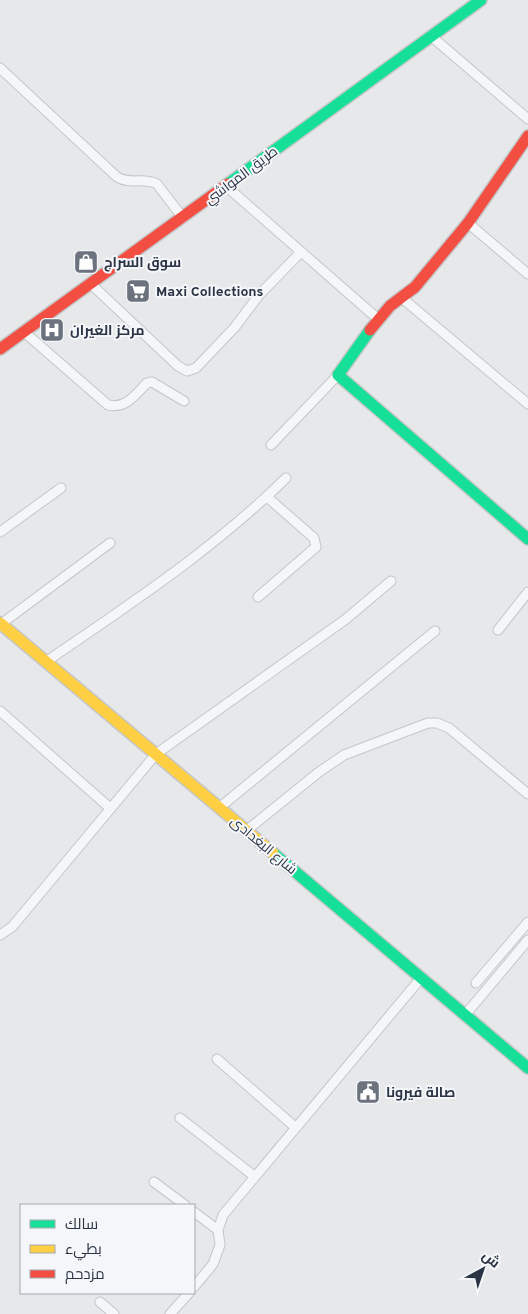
<svg xmlns="http://www.w3.org/2000/svg" width="528" height="1314" viewBox="0 0 528 1314" font-family="Overpass,Cairo,sans-serif">
<style>
.lines{fill:none;stroke-linecap:round;stroke-linejoin:round}
.street-casing{stroke:#c4c6c8;stroke-width:11}
.fast-casing{stroke:#c4c6c8;stroke-width:14}
.slow-casing{stroke:#c4c6c8;stroke-width:14}
.jam-casing{stroke:#c4c6c8;stroke-width:14}
.street{stroke:#f5f6f7;stroke-width:9}
.fast{stroke:#16e098;stroke-width:11}
.slow{stroke:#ffcf43;stroke-width:11}
.jam{stroke:#f24e42;stroke-width:11}
.labels{text-anchor:middle;stroke-width:4;stroke-linejoin:round;paint-order:stroke}
.street-label{font-size:14px;fill:#2b3445;stroke:#f4f6f9}
.poi-label{font-size:14px;font-weight:bold;fill:#2b3445;stroke:#f4f6f9;text-anchor:start}
</style>
<rect width="100%" height="100%" fill="#e6e8ea"/>
<g class="lines">
<defs>
<path id="street" d="M431 36 528 119
M0 68 117 177C130 185 144 177 157 184L183 218
M226 186 378 319
M468 223 528 274
M91 284 178 366 187 371 196 368 235 327 259 295 300 253
M402 298 528 404
M24 332 108 405C126 409 135 395 147 383L152 382 184 401
M271 445 338 375
M0 532 61 488
M258 597 316 547 314 538 267 497
M1 624 110 543
M498 630 528 592
M47 661C130 604 214 549 286 478
M0 711 110 808
M219 808 435 631
M246 831 319 772 344 755 428 723H437L449 728 528 794
M0 935 12 927 156 754 346 619 391 581
M476 983 528 922
M465 1015 528 940
M217 1059 295 1127
M180 1118 254 1176
M154 1182 185 1205
M194 1212 218 1230
M194 1287 213 1264 220 1245 218 1230 223 1215 421 978
M100 1302 114 1314
M170 1314 189 1293"/>
<path id="fast" d="M228 184 481 0
M370 330 338 375 528 539
M273 853 528 1068"/>
<path id="slow" d="M0 623 273 853"/>
<path id="jam" d="M370 330 390 306 415 287 468 223 528 136
M0 349 228 184"/>
</defs>
<use href="#street" class="street-casing"/>
<use href="#fast" class="fast-casing"/>
<use href="#slow" class="slow-casing"/>
<use href="#jam" class="jam-casing"/>
<use href="#street" class="street"/>
<use href="#fast" class="fast"/>
<use href="#slow" class="slow"/>
<use href="#jam" class="jam"/>
</g>
<defs>
<symbol id="shop-square" viewBox="-11 -11 22 22"><rect x="-9" y="-9" width="18" height="18" rx="4" fill="#6c737f" stroke="#f4f6f9"/><path d="M-5-2.5h2.3a2.7 3.5 0 0 1 5.4 0H5L5.5 6h-11ZM-1.5-2.5h3a1.5 2.3 0 0 0-3 0Z" fill="#fff"/></symbol>
<symbol id="supermarket-square" viewBox="-11 -11 22 22"><rect x="-9" y="-9" width="18" height="18" rx="4" fill="#6c737f" stroke="#f4f6f9"/><path d="M-6-5.5h2.5l.6 2H6L4.5 2H-2.5L-4.4-4H-6ZM-1.5 3.2a1.3 1.3 0 1 0 .1 0ZM3 3.2a1.3 1.3 0 1 0 .1 0Z" fill="#fff"/></symbol>
<symbol id="hospital-square" viewBox="-11 -11 22 22"><rect x="-9" y="-9" width="18" height="18" rx="4" fill="#6c737f" stroke="#f4f6f9"/><path d="M-5-5h3v3.5h4V-5h3V5h-3V1.5h-4V5h-3Z" fill="#fff"/></symbol>
<symbol id="civic-square" viewBox="-11 -11 22 22"><rect x="-9" y="-9" width="18" height="18" rx="4" fill="#6c737f" stroke="#f4f6f9"/><path d="M-.6-6.5H3V-4.5H.6V-3L4-1V1h2V6H-6V1h2V-1L-.6-3ZM-1.2 2.5V6h2.4V2.5Z" fill="#fff"/></symbol>
</defs>
<g fill-rule="evenodd">
<use href="#shop-square" x="72" y="248" width="28" height="28"/>
<use href="#supermarket-square" x="124" y="277" width="28" height="28"/>
<use href="#hospital-square" x="38" y="316" width="28" height="28"/>
<use href="#civic-square" x="354" y="1078" width="28" height="28"/>
</g>
<g class="labels">
<g class="street-label">
<text transform="translate(241 175) rotate(-37)" y="5">طريق المواشي</text>
<text transform="translate(264 845) rotate(40)" y="5">شارع البغدادى</text>
</g>
<g class="poi-label">
<text x="104" y="267">سوق السراج</text>
<text x="156" y="296">Maxi Collections</text>
<text x="70" y="335">مركز الغيران</text>
<text x="386" y="1097">صالة فيرونا</text>
</g>
</g>
<rect x="20" y="1204" width="175" height="90" fill="#f4f6f9" stroke="#a4a8b1"/>
<rect x="30" y="1220" width="25" height="8" fill="#16e098" stroke="#a4a8b1"/>
<text x="65" y="1229" font-size="15" fill="#2b3445">سالك</text>
<rect x="30" y="1245" width="25" height="8" fill="#ffcf43" stroke="#a4a8b1"/>
<text x="65" y="1254" font-size="15" fill="#2b3445">بطيء</text>
<rect x="30" y="1270" width="25" height="8" fill="#f24e42" stroke="#a4a8b1"/>
<text x="65" y="1279" font-size="15" fill="#2b3445">مزدحم</text>
<g transform="translate(483 1269) rotate(40)" stroke="#f4f6f9" stroke-width="4" paint-order="stroke">
<path d="M0-4L9 19L0 12L-9 19Z" fill="#2b3445"/>
<text y="-8" font-size="14" font-weight="bold" text-anchor="middle" fill="#2b3445">ش</text>
</g>
</svg>
